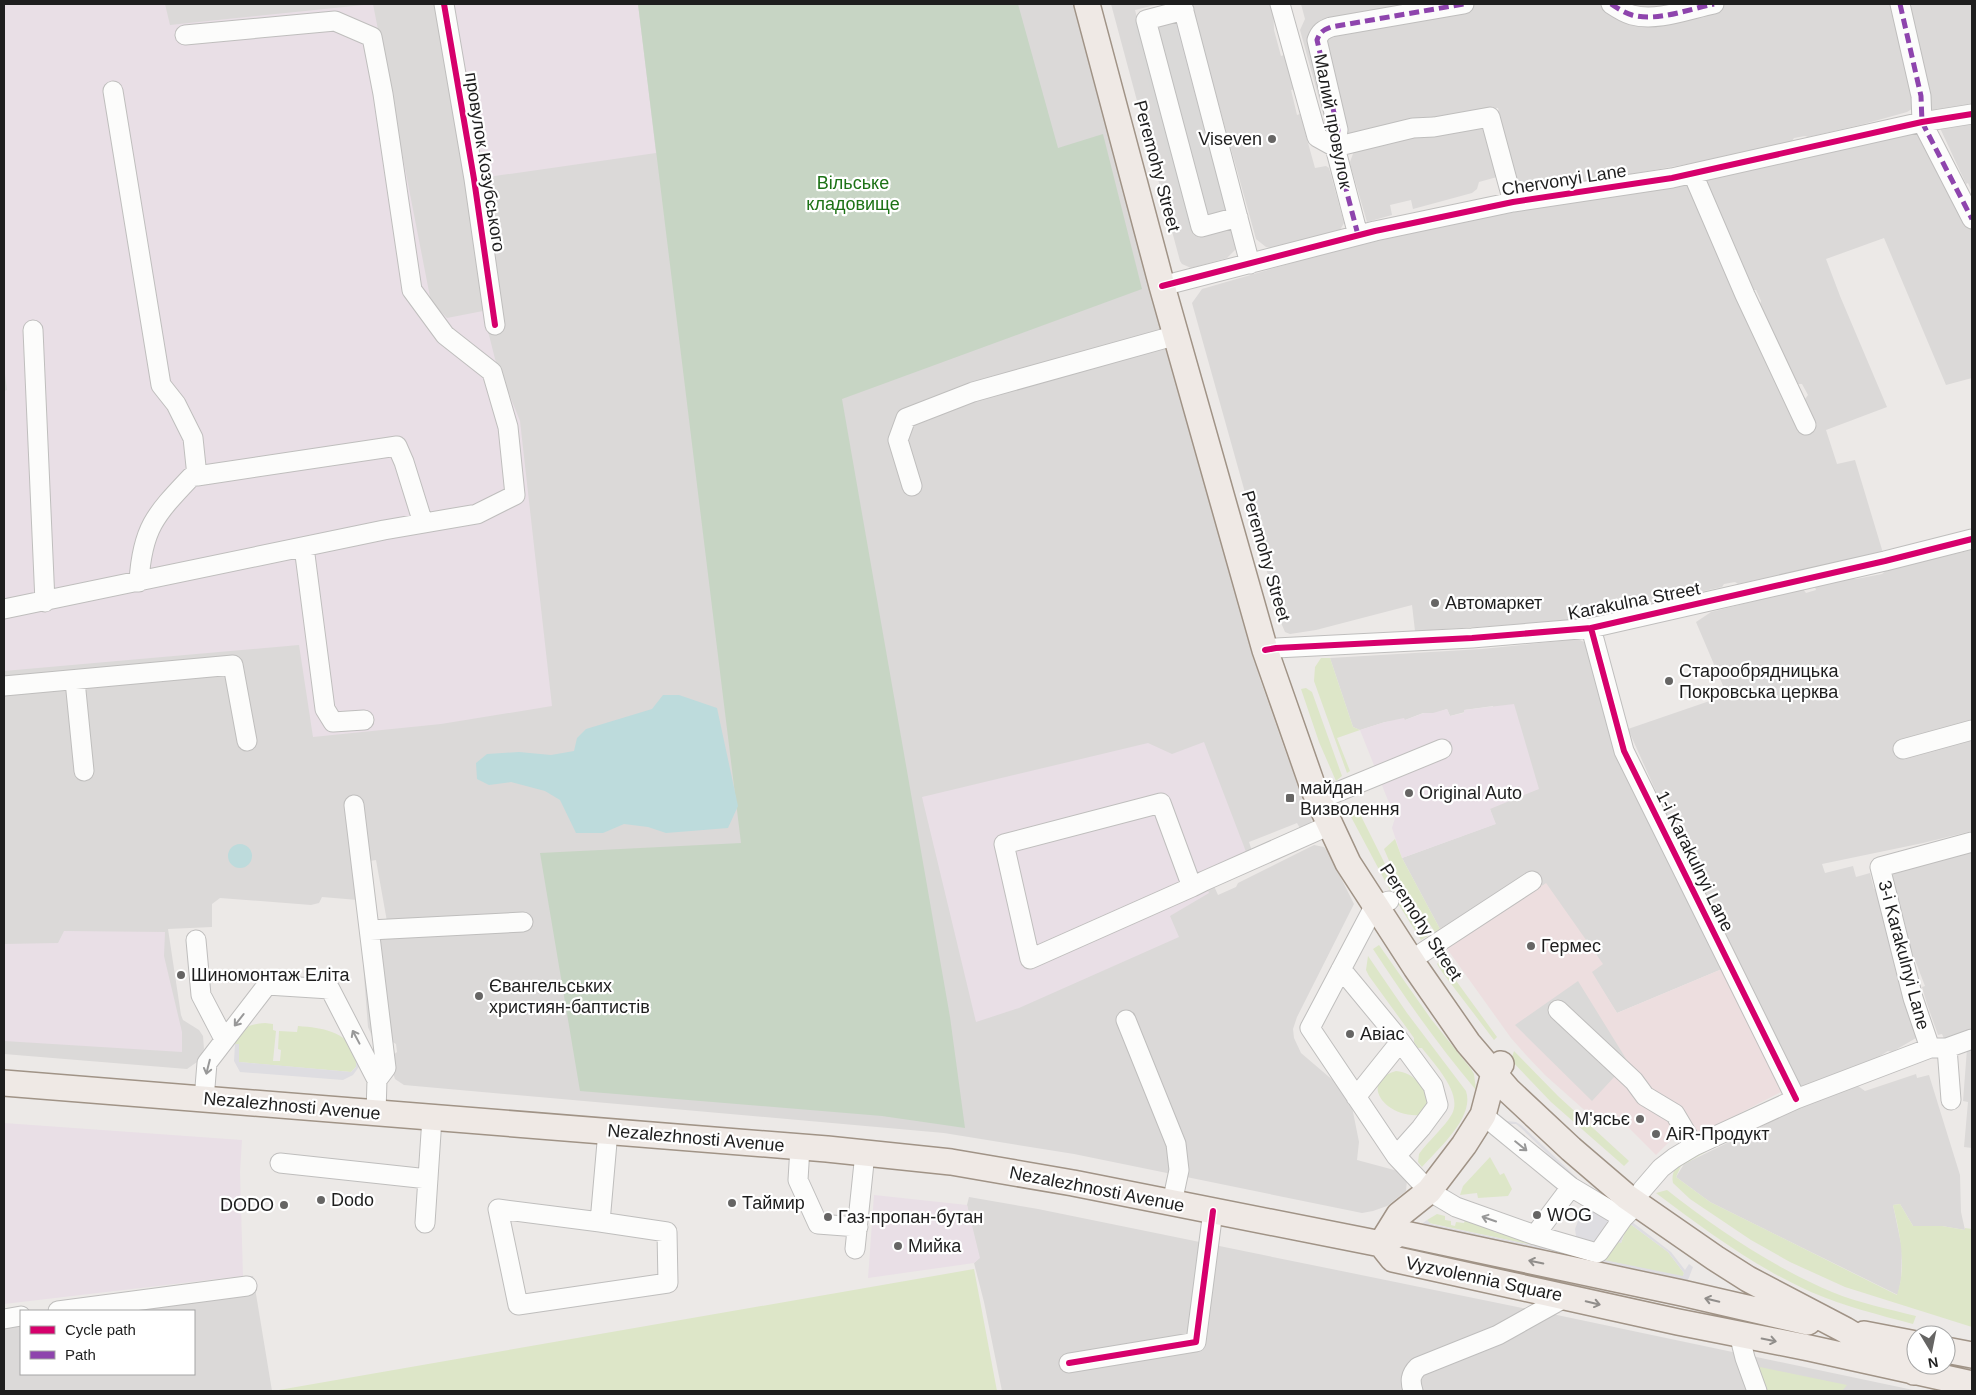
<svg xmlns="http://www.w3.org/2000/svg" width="1976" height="1395" viewBox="0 0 1976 1395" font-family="Helvetica,sans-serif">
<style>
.residential{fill:#dbd9d8}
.commercial{fill:#eddedf}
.industrial{fill:#e9dfe6}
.religious{fill:#dad9d8}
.grass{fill:#dde6c8}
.cemetery{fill:#c7d5c4}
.plaza{fill:#dedde1;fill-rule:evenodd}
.water{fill:#bddbdc}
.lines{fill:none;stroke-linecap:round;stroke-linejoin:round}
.minor-casing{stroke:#bfbebd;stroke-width:21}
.major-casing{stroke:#a09386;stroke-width:28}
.minor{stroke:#fcfcfb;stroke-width:19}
.major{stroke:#efe9e5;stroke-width:25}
.quiet{stroke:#8e44ad;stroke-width:5;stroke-dasharray:10 5;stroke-linecap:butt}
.cycleway-casing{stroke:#fff;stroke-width:9}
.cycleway{stroke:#d6006c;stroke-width:6}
.oneway{stroke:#989898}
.oneway2{stroke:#918e8b}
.poi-dot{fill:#666564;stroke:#fff;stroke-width:2}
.labels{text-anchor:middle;stroke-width:4.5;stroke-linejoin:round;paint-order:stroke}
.street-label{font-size:18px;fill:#1e1e1e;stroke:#fff}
.poi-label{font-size:18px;fill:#1e1e1e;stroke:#fff;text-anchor:start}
.park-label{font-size:18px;fill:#1d7216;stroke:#fff}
</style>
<rect width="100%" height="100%" fill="#ece9e7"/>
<path class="residential" d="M4 4H1074L1139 247 1260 679 1287 756 1312 817 1311 824 1302 832 1297 823 1249 842 1253 854 1210 877 1218 895 1236 887 1238 883 1314 845 1324 847 1328 852 1354 904 1297 1017 1293 1029 1294 1038 1301 1053 1342 1088 1352 1107 1359 1142 1357 1160 1398 1171 1407 1180 1406 1191 1387 1206 1373 1211 1362 1213 1074 1154 944 1133 404 1085 395 1079 393 1073 392 1056 397 1052 396 1044 391 1041 390 1035 380 933 388 927 376 860 358 863 375 1043 368 1027 358 900 322 897 319 903 311 905 220 898 212 904V927L168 929 181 1015 183 1020 199 1030 203 1036 204 1049 197 1062 187 1069 4 1054Z
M1111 4H1159L1135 10 1191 227 1229 222 1237 248 1227 258 1191 268 1182 264 1180 261Z
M1191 4H1273L1274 30 1281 56 1287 54 1296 89 1291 90 1297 115 1300 114 1315 168 1326 166 1329 168 1344 223 1340 230 1275 249 1266 247 1256 239Z
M1301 4H1972V106L1931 115 1915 107 1907 112 1864 124 1808 137 1805 136 1794 138 1792 141 1710 160 1575 184 1519 191 1498 108 1350 136 1345 134 1341 128 1328 131 1300 30 1305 19Z
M1972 120V192L1968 183 1966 184 1940 128Z
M1485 127 1497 177 1479 182 1477 189 1472 193 1413 209 1411 200 1390 205 1392 215 1367 222 1351 167 1350 162 1354 151 1397 137Z
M1919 129 1972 224V378L1946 385 1884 238 1826 259 1840 296 1887 407 1826 430 1837 464 1855 460 1883 553 1738 584 1735 582 1724 584 1722 587 1570 621 1415 631 1412 605 1316 630 1290 634 1285 632 1282 625 1192 303 1202 289 1330 252 1412 233 1489 217 1690 179 1805 429 1817 425 1806 403 1805 399 1808 395 1802 384H1798L1772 332 1760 305 1761 301 1756 290H1754L1706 184 1707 177Z
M1972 550V831L1923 843 1822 864 1825 873 1853 866 1856 877 1870 873 1874 889 1880 888 1916 1038 1892 1052 1888 1051 1880 1056V1059L1800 1089 1723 928 1680 845 1628 729 1727 695 1696 622 1711 612 1803 589 1806 593 1816 590 1815 587 1850 579H1856L1882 574 1888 569Z
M1578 639 1586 643 1635 790 1722 969 1617 1013 1591 972 1602 964 1546 884 1542 886 1533 872 1440 929 1402 858 1495 824 1490 809 1493 706 1464 710 1465 712 1450 716 1447 709 1433 714 1423 713 1405 720 1385 722 1360 730 1353 727 1330 658 1482 649Z
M1972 850V1033L1945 1041 1942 1034 1938 1035 1927 1004 1922 987 1925 986 1903 929 1906 928 1891 875 1901 867Z
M1972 1046V1148L1964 1147 1968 1102 1963 1101 1967 1049Z
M1916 1074 1917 1078 1929 1075 1960 1175 1961 1212 1965 1230 1942 1226H1913L1900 1204 1893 1205 1902 1248 1901 1280 1898 1295 1710 1202 1676 1177 1684 1164 1799 1108 1858 1086 1865 1091Z
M969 1197 1038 1209 1557 1315 1918 1391H1002L984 1302 974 1263 979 1258 967 1205Z
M253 1276 272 1391H4V1323L21 1321V1374H194V1311H100L221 1296 220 1279Z"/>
<path class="commercial" d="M1533 871 1542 886 1546 883 1603 964 1592 972 1617 1013 1722 969 1783 1091 1682 1143 1674 1137 1656 1155 1617 1116 1610 1112 1600 1124 1545 1075 1526 1055 1511 1038 1435 932Z"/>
<path class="industrial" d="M4 4H165L170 25 373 4 431 302 447 318 483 311 495 359 520 421 552 706 441 724 313 737 299 645 4 671V391L7 390 4 366Z
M444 4H638L656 153 474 179Z
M1514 704 1539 789 1490 809 1496 824 1402 858 1392 828 1395 818 1360 730 1385 722 1404 718 1405 720 1424 713H1433L1447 709 1450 716 1464 713V710Z
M1204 742 1248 857 1202 875 1209 893 1170 916 1179 937 1019 1008 976 1022 922 797 1148 743 1172 754Z
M64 931 165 932 164 956 182 1032V1052L4 1041V944L58 943Z
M4 1123 242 1140 240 1172 243 1276 4 1304Z
M874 1195 967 1205 980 1258 974 1263 868 1278Z"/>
<path class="religious" d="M1174 12 1229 220 1188 231 1133 23Z
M1578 981 1628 1062 1592 1101 1515 1025Z"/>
<path class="grass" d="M1321 658H1330L1353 727 1360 730 1337 738 1350 771 1347 773 1314 681 1315 667Z
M1306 688 1312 692 1342 776 1336 781 1319 742 1301 689Z
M1357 808 1386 866 1428 936 1421 940 1392 894 1350 815 1348 810Z
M1395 839 1402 858 1440 929 1435 932 1394 872 1384 849Z
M1379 945 1431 1019 1471 1069 1474 1074 1476 1090C1438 1045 1405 998 1373 949Z
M1368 956 1407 1013 1466 1091C1475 1117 1438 1149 1422 1167L1418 1162 1419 1154C1429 1140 1444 1128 1452 1114 1463 1093 1434 1064 1422 1048H1418L1414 1042V1038L1369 976 1366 970Z
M1441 960 1497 1037 1494 1040 1442 972 1437 964Z
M265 1023 273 1024V1030L276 1031 273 1061H280L281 1050 278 1049 279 1031 297 1032 298 1026C324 1028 342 1031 359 1053L356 1067 351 1072 238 1062 239 1044H235C238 1028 250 1024 265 1023Z
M1514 1051 1558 1096 1629 1161 1624 1166 1551 1102 1511 1060Z
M1396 1071C1415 1073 1424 1087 1432 1102L1421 1115C1385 1119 1358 1081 1396 1071Z
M1705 1150 1706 1152 1681 1166 1676 1177 1710 1202 1897 1295C1907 1265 1900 1235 1893 1205L1900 1204 1913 1226H1942L1965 1230V1228L1972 1229V1327L1845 1287 1790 1262 1751 1240 1690 1199 1673 1183C1669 1164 1691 1157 1705 1150Z
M1490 1157 1500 1175 1504 1173 1512 1189 1508 1196 1478 1198 1477 1193 1460 1195 1463 1186Z
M1667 1190C1718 1230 1773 1267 1832 1292 1859 1303 1888 1309 1916 1316L1913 1324C1879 1315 1844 1306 1811 1292 1755 1267 1705 1230 1656 1193Z
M1610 1209 1668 1252 1684 1273 1683 1277 1594 1258 1616 1241 1621 1243 1625 1232Z
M1437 1214 1445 1216V1220L1451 1221V1225L1455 1226 1456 1222 1464 1223 1466 1218 1494 1230V1232L1502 1234 1503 1232 1546 1246V1248L1429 1223 1427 1220Z
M974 1269 997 1391H273Z
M1760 1367 1847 1385 1842 1391H1763L1758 1369Z"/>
<path class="cemetery" d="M638 4H1018L1058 148 1103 134 1142 289 842 399 950 1017 965 1128 882 1116 580 1091 540 853 741 843Z"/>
<path class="plaza" d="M1176 14 1223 198 1174 17Z
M235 1044H239V1062L351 1072 356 1067V1058L361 1064 353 1075 343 1080 240 1072 234 1061Z
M1507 1121 1516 1122 1521 1125 1577 1178V1182L1521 1128 1516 1124H1506Z
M1609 1204 1671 1252 1685 1270 1689 1264 1693 1267 1688 1280 1587 1259 1576 1236 1575 1229 1578 1221 1582 1215 1591 1208ZM1610 1209 1668 1252 1684 1273 1683 1276 1594 1258 1616 1241 1621 1243 1625 1231Z
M1427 1220 1431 1224 1546 1248 1542 1251 1424 1225 1423 1223Z"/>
<path class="water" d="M663 695H679L717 708 738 806 728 828 666 833 648 827 624 824 603 833H576L560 800 545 791 511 782 489 785 477 779 476 763 487 754 519 752 551 755 574 751 577 738 586 729 652 709Z
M228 856a12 12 0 1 1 24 0a12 12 0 1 1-24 0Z"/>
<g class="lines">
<defs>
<path id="minor" d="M444 4 474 179 495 325
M1182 4 1250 264
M1280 4 1317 137 1335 147 1413 128 1434 127 1490 117 1513 202
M1611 4C1617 8 1625 13 1632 15 1657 22 1689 9 1714 4
M1900 4 1921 96 1922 122 1972 219
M1184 10 1146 20 1201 227 1238 217
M113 91 161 385 176 404 193 438 197 476 191 477C156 514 142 528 139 582
M1693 174 1745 295 1806 425
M1358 235 1335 147 1338 130 1317 40C1320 32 1323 30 1331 27L1464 4
M1162 286 1375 231 1513 202 1672 178 1922 122 1972 114
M33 330 45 602
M197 476 397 446 404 462 423 523
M912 486 898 440 906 418 973 392 1177 335
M304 547 325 709 333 722 364 720
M4 609 384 530 477 514 515 495 508 427 492 372 445 335 412 290 383 94 372 37 335 21 185 35
M1591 628 1624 751 1796 1099
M1265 650 1276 648 1472 638 1591 628 1885 561 1972 539
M75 681 84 771
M4 686 233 665 247 741
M1903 749 1972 730
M1330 795 1442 749
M354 805 386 1068 377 1080
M1192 887 1161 803 1004 844 1030 959 1192 887 1204 881 1330 825
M1389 901 1375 905 1310 1028 1396 1156 1429 1191 1456 1207 1535 1235 1597 1253 1599 1252 1623 1218 1637 1204
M370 930 523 922
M196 940 201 995 224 1039
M1422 953 1532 881
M1341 969 1394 1033 1433 1086 1438 1105 1421 1128 1396 1156
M1558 1010 1634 1081 1645 1096 1675 1114 1694 1146
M1126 1020 1176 1144 1179 1170 1172 1203
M1930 1048 1913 998 1880 867 1972 842
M1947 1048 1951 1100
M1356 1097 1400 1042
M204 1099 207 1063 267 985 330 989 377 1080 376 1113
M1483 1115 1571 1187 1623 1218
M800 1147 798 1180 818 1224 858 1227
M280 1163 428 1179
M1642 1190 1661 1168 1674 1158 1694 1146 1796 1099 1930 1048H1947L1972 1039
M600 1222 498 1209 518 1305 668 1283 667 1232 600 1222 608 1131
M425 1223 432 1118
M1535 1235 1571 1187
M855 1249 865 1153
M58 1311 247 1286
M4 1319 21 1316
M1739 1334 1745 1358 1757 1391
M1069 1363 1196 1342 1213 1211
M1413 1391C1410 1381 1410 1375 1418 1367L1498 1335 1566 1297"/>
<path id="major" d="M1087 4 1162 286 1265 650 1314 790 1348 863 1416 968 1468 1043 1509 1091 1571 1149 1627 1197 1715 1258 1748 1279 1845 1330 1914 1372
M4 1083 827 1149 951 1162 1073 1183 1381 1244
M1381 1244 1393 1259 1678 1322 1809 1348 1972 1384
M1381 1244 1400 1233 1682 1293 1808 1322
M1381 1244 1399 1215 1429 1191 1464 1145 1483 1115 1494 1073 1501 1064
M1864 1334 1916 1344
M1946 1350 1972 1355"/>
</defs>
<use href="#minor" class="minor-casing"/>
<use href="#major" class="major-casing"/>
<use href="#minor" class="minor"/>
<use href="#major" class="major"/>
<path class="quiet" d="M1611 4C1617 8 1625 13 1632 15 1657 22 1689 9 1714 4
M1900 4 1921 96 1922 122 1972 219
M1358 235 1335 147 1338 130 1317 40C1320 32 1323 30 1331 27L1464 4"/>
<defs>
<path id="cycleway" d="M444 4 474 179 495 325
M1162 286 1375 231 1513 202 1672 178 1922 122 1972 114
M1591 628 1624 751 1796 1099
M1265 650 1276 648 1472 638 1591 628 1885 561 1972 539
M1069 1363 1196 1342 1213 1211"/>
</defs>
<use href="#cycleway" class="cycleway-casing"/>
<use href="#cycleway" class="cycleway"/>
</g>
<defs><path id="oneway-shaft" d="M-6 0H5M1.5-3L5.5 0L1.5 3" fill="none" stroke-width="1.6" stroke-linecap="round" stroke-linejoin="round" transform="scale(1.25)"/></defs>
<g class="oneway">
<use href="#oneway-shaft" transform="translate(239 1020) rotate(128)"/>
<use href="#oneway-shaft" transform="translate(356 1037) rotate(-118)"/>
<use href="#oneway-shaft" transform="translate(208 1067) rotate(104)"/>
<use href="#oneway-shaft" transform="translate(1521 1146) rotate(39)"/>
<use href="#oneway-shaft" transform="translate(1489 1219) rotate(-161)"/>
</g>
<g class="oneway2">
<use href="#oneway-shaft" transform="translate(1536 1262) rotate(-168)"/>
<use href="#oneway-shaft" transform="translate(1712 1300) rotate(-167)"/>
<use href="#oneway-shaft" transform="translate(1593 1303) rotate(13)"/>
<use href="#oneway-shaft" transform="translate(1769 1340) rotate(11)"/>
</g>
<g class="poi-dot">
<circle cx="1272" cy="139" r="5"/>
<circle cx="1435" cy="603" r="5"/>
<circle cx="1669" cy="681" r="5"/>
<circle cx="1409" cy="793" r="5"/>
<rect x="1285" y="793" width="10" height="10" rx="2.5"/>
<circle cx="1531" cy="946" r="5"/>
<circle cx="181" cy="975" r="5"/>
<circle cx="479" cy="996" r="5"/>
<circle cx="1350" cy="1034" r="5"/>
<circle cx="1640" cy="1119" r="5"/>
<circle cx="1656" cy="1134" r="5"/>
<circle cx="321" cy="1200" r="5"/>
<circle cx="732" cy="1203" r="5"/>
<circle cx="284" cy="1205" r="5"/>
<circle cx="1537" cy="1215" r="5"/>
<circle cx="828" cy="1217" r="5"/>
<circle cx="898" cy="1246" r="5"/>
</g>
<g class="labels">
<g class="street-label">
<text transform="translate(1333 121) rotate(79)" y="6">Малий провулок</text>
<text transform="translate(485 162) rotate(81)" y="6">провулок Козубського</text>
<text transform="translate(1157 166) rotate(75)" y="6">Peremohy Street</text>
<text transform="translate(1564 180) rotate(-9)" y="6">Chervonyi Lane</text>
<text transform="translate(1266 556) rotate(74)" y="6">Peremohy Street</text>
<text transform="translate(1634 601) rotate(-11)" y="6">Karakulna Street</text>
<text transform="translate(1695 861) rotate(64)" y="6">1-i Karakulnyi Lane</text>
<text transform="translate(1421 922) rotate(57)" y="6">Peremohy Street</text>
<text transform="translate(1904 955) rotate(75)" y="6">3-i Karakulnyi Lane</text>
<text transform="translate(292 1106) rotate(5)" y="6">Nezalezhnosti Avenue</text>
<text transform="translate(696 1138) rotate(5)" y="6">Nezalezhnosti Avenue</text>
<text transform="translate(1097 1189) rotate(11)" y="6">Nezalezhnosti Avenue</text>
<text transform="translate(1484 1279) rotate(12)" y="6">Vyzvolennia Square</text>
</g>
<g class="poi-label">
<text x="1262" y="145" text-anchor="end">Viseven</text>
<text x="1445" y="609">Автомаркет</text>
<text x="1679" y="677">Старообрядницька<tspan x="1679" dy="21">Покровська церква</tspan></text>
<text x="1300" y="794">майдан<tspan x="1300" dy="21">Визволення</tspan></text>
<text x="1419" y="799">Original Auto</text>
<text x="1541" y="952">Гермес</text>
<text x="191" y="981">Шиномонтаж Еліта</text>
<text x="489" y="992">Євангельських<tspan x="489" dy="21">християн-баптистів</tspan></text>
<text x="1360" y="1040">Авіас</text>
<text x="1630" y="1125" text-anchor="end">М'ясьє</text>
<text x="1666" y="1140">AiR-Продукт</text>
<text x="331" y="1206">Dodo</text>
<text x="742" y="1209">Таймир</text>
<text x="274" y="1211" text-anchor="end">DODO</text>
<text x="1547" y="1221">WOG</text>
<text x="838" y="1223">Газ-пропан-бутан</text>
<text x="908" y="1252">Мийка</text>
</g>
<g class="park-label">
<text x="853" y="189">Вільське<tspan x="853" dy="21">кладовище</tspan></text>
</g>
</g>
<rect width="1976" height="1395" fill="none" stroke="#1e1e1e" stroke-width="10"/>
<rect x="20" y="1310" width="175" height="65" fill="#ffffff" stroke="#a5a5a5"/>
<rect x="30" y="1326" width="25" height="8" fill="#d6006c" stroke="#a5a5a5"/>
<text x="65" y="1335" font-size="15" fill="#1e1e1e">Cycle path</text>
<rect x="30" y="1351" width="25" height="8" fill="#8e44ad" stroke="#a5a5a5"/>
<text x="65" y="1360" font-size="15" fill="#1e1e1e">Path</text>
<g transform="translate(1931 1350) rotate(170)"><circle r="24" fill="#ffffff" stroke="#a5a5a5"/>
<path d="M0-4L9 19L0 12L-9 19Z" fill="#666564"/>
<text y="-8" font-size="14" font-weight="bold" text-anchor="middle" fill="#1e1e1e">N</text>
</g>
</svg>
